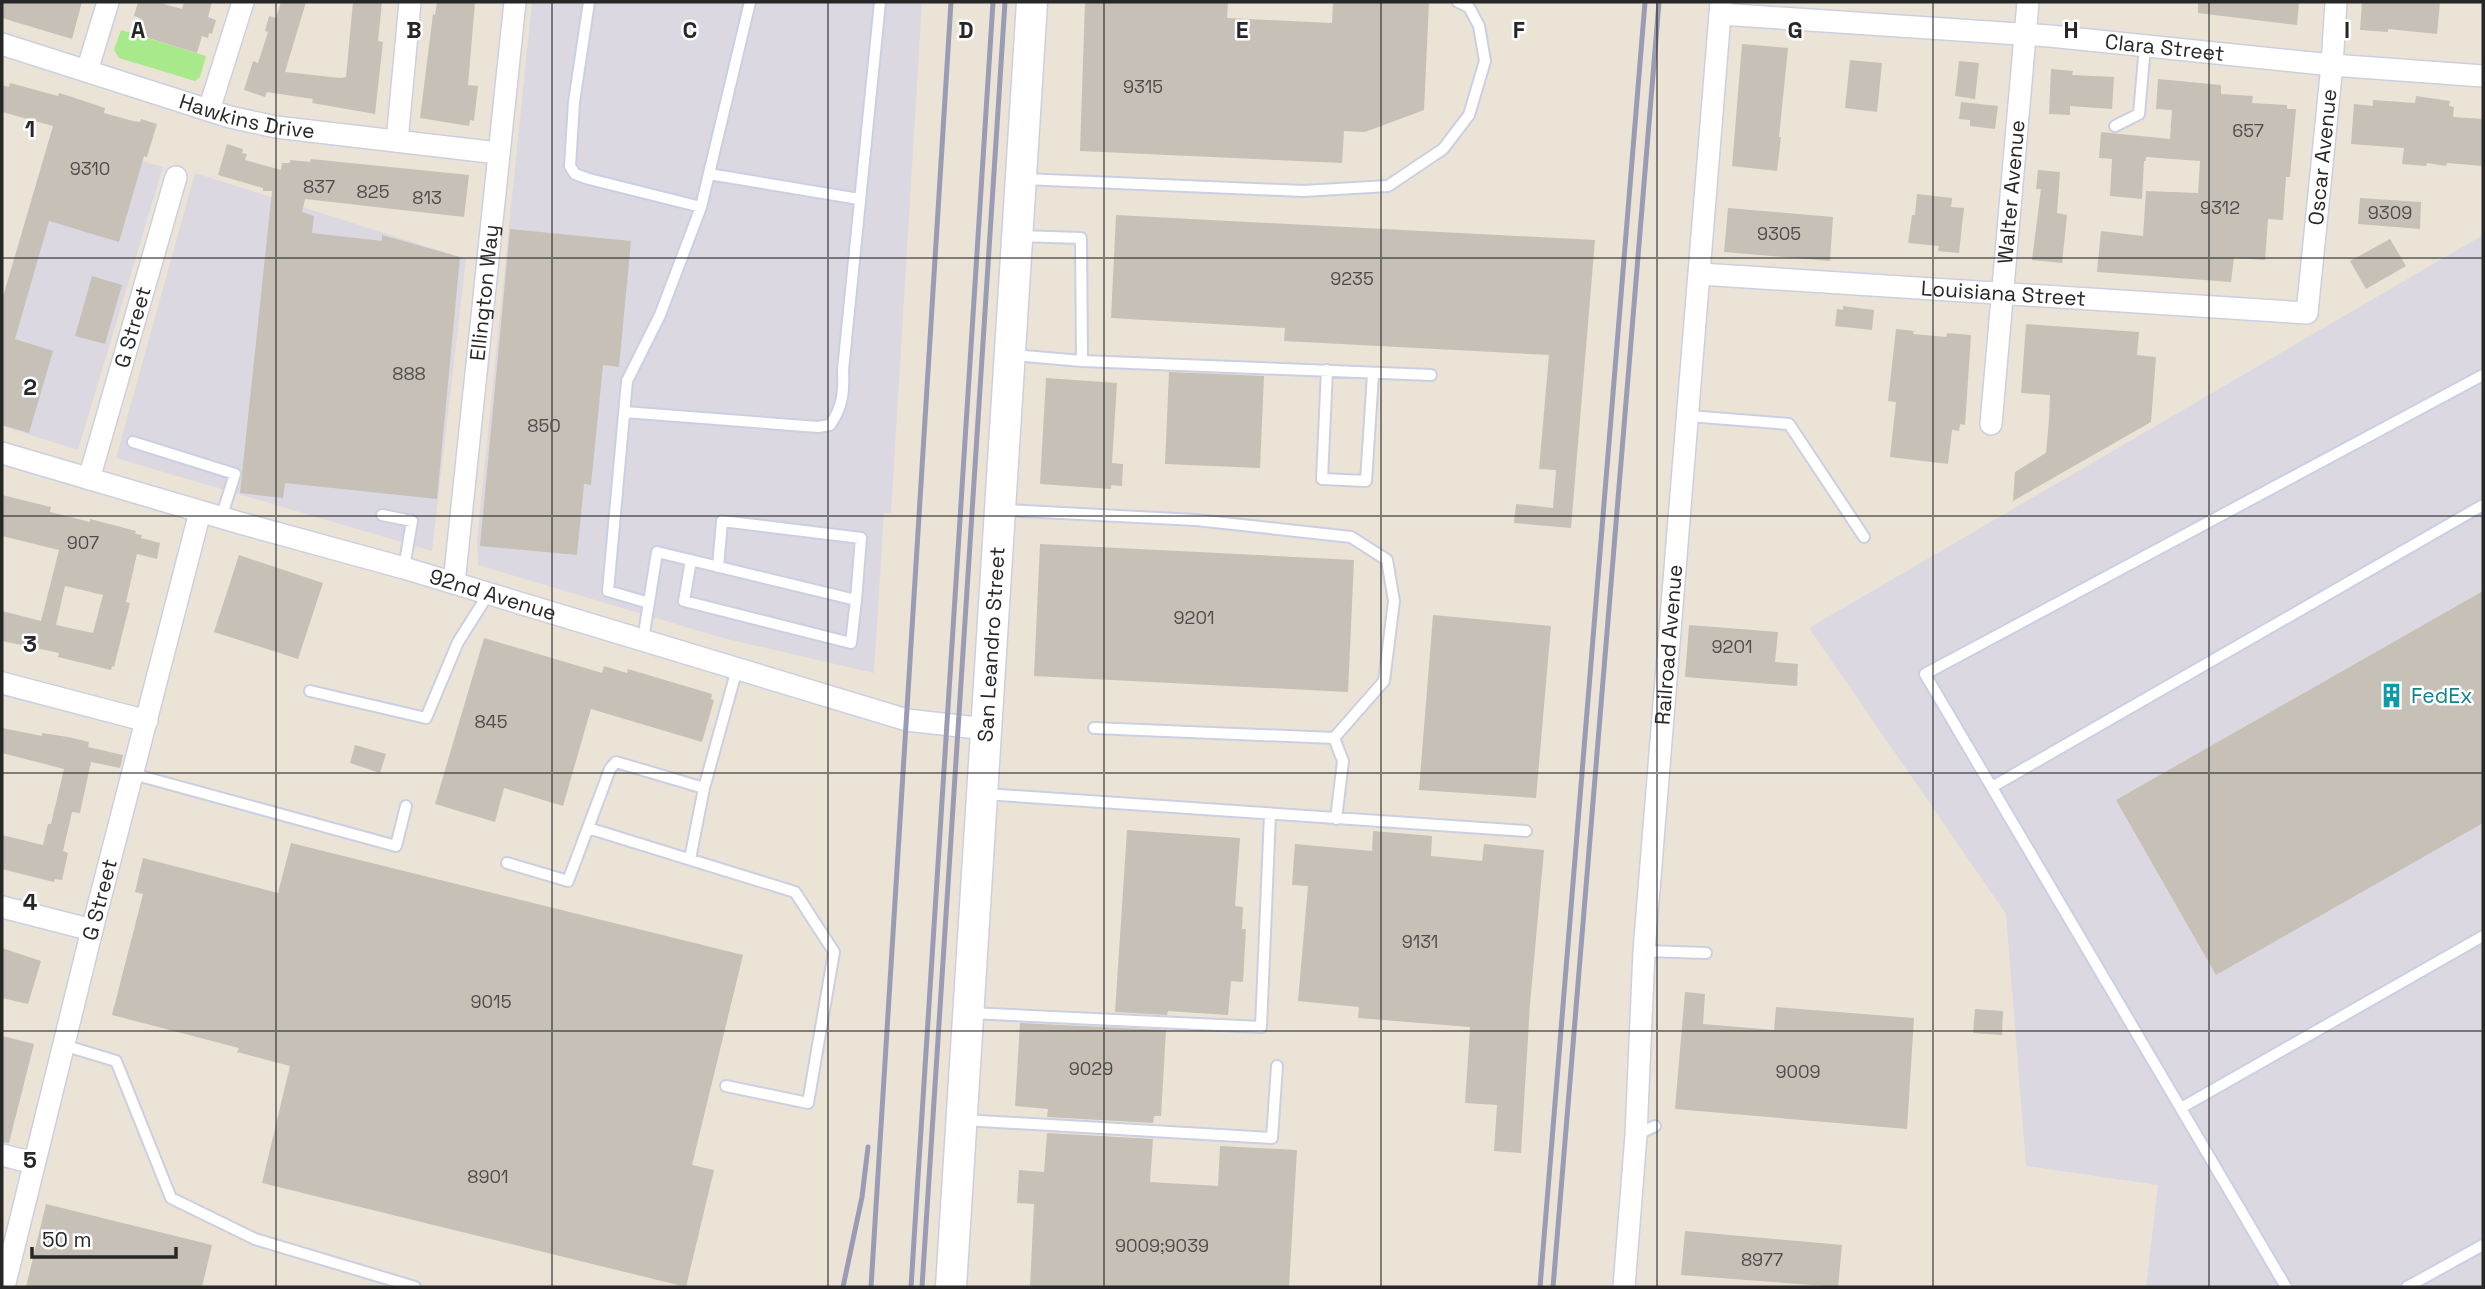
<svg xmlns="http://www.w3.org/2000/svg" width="2485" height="1289" viewBox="0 0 2485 1289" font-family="'Space Grotesk',sans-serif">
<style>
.industrial{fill:#dbd8e2}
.green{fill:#a8e98c}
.building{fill:#c6c0b6;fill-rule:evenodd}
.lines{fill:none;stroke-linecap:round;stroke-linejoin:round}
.lane-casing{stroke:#cbcfe2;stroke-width:14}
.street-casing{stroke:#cbcfe2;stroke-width:24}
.secondary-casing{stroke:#cbcfe2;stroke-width:33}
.lane{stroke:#fff;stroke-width:10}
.street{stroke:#fff;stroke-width:21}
.secondary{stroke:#fff;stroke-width:30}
.rail{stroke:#999cb4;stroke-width:5}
.grid{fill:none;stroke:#272727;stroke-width:2;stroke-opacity:0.55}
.labels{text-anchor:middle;stroke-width:5;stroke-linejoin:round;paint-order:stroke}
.number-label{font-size:18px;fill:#4f4d4b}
.street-label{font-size:21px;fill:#272727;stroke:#fff}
.culture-label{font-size:21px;fill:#0d838f;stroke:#fff;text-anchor:start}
.grid-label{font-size:23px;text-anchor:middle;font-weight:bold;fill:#272727;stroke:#fff;stroke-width:5;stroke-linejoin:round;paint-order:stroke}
</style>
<rect width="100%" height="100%" fill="#ebe3d6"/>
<path class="industrial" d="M532 2H922L891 513H884L874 673 723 638 478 565 477 539Z
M51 134 163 167 78 450 2 426V298Z
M195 173 466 259 432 551 116 458Z
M2483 235V1286L2146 1287 2158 1185 2026 1166 2006 914 1809 628Z"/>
<path class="green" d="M121 30 206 56 200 77 195 81 119 58 114 50Z"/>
<path class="building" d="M2 2H82L72 39 2 18Z
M138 2H157L182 9 184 2H212L208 17 216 20 212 34 209 33 208 38 202 36 197 53 135 34 140 18 134 16Z
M281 2H306L285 72 340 78 346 77 353 2H382L378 41 383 42 375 114 312 103 313 99 267 92 265 97 244 90 253 61 258 63 268 32 265 31 269 16 276 18Z
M437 2H475L468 85 478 86 474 121 470 120 469 126 420 118 433 14 435 15Z
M1085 2H1228L1227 18 1332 23 1333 2H1429L1424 110 1365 132 1344 131 1342 163 1080 151Z
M2198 2H2299L2297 25 2198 13Z
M2362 2H2440L2437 34 2388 29V32L2360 30Z
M1742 44 1788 48 1779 137H1781L1777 171 1732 166Z
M1850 60 1882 63 1877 112 1845 108Z
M1959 61 1979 63 1975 99 1955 96Z
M2051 69 2073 71 2072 75 2114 77 2112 109 2070 106V115L2049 114Z
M2158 79 2221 85V94L2253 96 2252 103 2287 105V109H2296L2290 177H2286L2283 220 2268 219 2265 260 2234 258 2231 282 2097 272 2101 231 2143 236 2146 191 2198 193 2200 161 2146 157V161H2144L2142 199 2110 196 2112 159 2099 158 2101 132 2170 139 2172 110 2156 109Z
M10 83 58 96 59 93 72 97 105 108 104 113 133 121 140 122 141 119 157 124 147 157 144 156 119 242 49 221 15 339 53 351 29 433 2 425V301L53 126 2 112V85L9 87Z
M2416 96 2450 101 2449 106 2454 107 2453 117 2483 119V166L2447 163 2446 166 2427 163 2426 166 2402 164 2404 148 2351 144 2354 104 2373 106V100L2415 103Z
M1961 102 1998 106 1995 129 1970 126V120L1959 119Z
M227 144 243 149 242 153 247 154 245 160 281 170 282 163H290V160L310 162 311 159 469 175 464 217 305 199 302 212 314 216 312 233 382 241V235L460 257 437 499 285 483 283 498 240 493 272 191H263V188L218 175Z
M2038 170 2060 172 2057 213 2067 215 2062 263 2032 260 2041 189H2036Z
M1917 194 1952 198 1951 207 1964 208 1959 253 1938 251 1939 246 1908 243 1912 215H1915Z
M2360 198 2421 202 2420 229 2358 224Z
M1728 208 1833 217 1830 261 1724 252Z
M1116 215 1595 240 1571 528 1514 523 1516 504 1553 508 1556 470 1539 469 1549 355 1284 341 1285 328 1111 318Z
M510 229 631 241 619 367 603 365 591 485 584 484 577 555 480 546Z
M2390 239 2406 266 2366 289 2350 261Z
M92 276 122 285 105 344 75 336Z
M1843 306 1874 310 1872 330 1835 326 1837 309 1843 310Z
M2026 324 2139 332 2137 355 2156 357 2151 422 2013 501 2015 472 2046 453 2049 420 2050 395 2021 393Z
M1896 329 1914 331 1913 334 1946 337 1947 333 1971 335 1965 425 1960 424 1959 431 1952 430 1948 464 1890 457 1896 402 1888 401Z
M1169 372 1264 376 1260 468 1165 464Z
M1046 378 1117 383 1112 463 1123 464 1122 486 1111 485V489L1040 484Z
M2 495 51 507 50 512 90 522V519L136 531 135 534 142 535 141 538 160 543 157 559 137 554 126 602 130 603 114 667 112 666 111 670 58 657 59 653 2 641V611L41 621 59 550 2 536ZM65 586 103 595 93 633 56 625Z
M1040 544 1354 560 1348 692 1034 676Z
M239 555 323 583 298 659 214 632Z
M2483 591V823L2216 975 2116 800Z
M1433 615 1551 626 1536 798 1419 790Z
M1689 625 1778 632 1775 662 1798 664 1797 686 1685 677Z
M484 638 602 673 604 666 627 673 628 669 712 694 711 699 714 700 702 742 591 709 563 806 504 788 495 822 435 804Z
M2 728 42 736V733L68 737 89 742 88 747 123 755 120 768 91 762 80 813 72 812 63 851 68 853 62 880 55 879 54 882 2 869V835L43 845 48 824H51L64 769 2 753Z
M355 745 386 754 380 773 350 763Z
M1127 830 1240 838 1235 906 1243 907 1242 929H1246L1243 982 1231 981 1228 1015 1168 1011 1167 1015 1115 1012Z
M1373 831 1432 836 1431 856 1482 861 1484 844 1544 850 1530 1004 1521 1153 1494 1151 1497 1105 1465 1103 1470 1027 1358 1018 1359 1007 1298 1001 1308 886 1292 885 1295 844 1372 851Z
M291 843 743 955 692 1165 714 1170 686 1287 262 1183 290 1066 237 1052 239 1048 112 1015 143 894 135 892 143 858 278 893Z
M2 948 41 961 28 1004 2 998Z
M1685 992 1705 994 1703 1024 1774 1030 1776 1007 1914 1018 1907 1129 1675 1109Z
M1975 1009 2003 1011 2002 1035 1973 1033Z
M1020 1023 1166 1030 1161 1116H1154L1153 1123 1047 1117 1048 1109 1015 1106Z
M2 1036 34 1044 9 1143 2 1142Z
M1047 1133 1153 1139 1150 1182 1218 1186 1220 1146 1297 1150 1289 1287H1030L1034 1204 1017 1203 1019 1170 1044 1172Z
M46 1204 212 1245 202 1287H26Z
M1685 1231 1842 1245 1838 1287 1681 1275Z"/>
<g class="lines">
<defs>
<path id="lane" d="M589 2 574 102 570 166 575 174 589 179 701 207
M2115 126 2139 114 2145 46
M709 174 859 199
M1024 179 1303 191 1388 186 1443 149 1469 115 1485 61 1479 26 1469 7 1458 2
M1019 236 1081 238 1082 361
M1013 355 1082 361 1431 375
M1327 370 1322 479 1366 481 1373 374
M625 412 818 427 830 425C843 407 844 391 843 370L880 2
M1689 416 1789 424 1864 537
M133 442 235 474 221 518
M1004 510 1196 520 1351 537 1387 560 1394 601 1384 681 1334 738
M382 515 412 521 404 568
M718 567 722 521 861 538 856 600
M649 603 608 591 627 381 660 315 701 207 750 2
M643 640 657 552C723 568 790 584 856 600L851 643 684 601 691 560
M310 691 426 718 458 642 489 593
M1094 728 1334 738 1343 761 1336 819
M133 774 396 846 406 806
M1992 787 2483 505
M985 794 1526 831
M588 828 795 892 834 952 808 1103 726 1086
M690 859 704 788
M507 863 568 881 610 769 616 762 704 788 737 669
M1644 951 1706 953
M970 1013 1261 1027 1270 814
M63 1045 116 1061 171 1198 255 1239 415 1287
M2181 1108 2483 936
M964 1120 1272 1138 1277 1066
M1636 1135 1655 1126
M2286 1287 1925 674 2483 375
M2407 1287 2483 1245"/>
<g id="street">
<path id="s1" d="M1720 14 2050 36 2332 65 2483 76"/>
<path id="s2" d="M2 44 230 117 276 127 498 153"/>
<path d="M87 71 108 2"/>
<path d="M209 110 243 2"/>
<path d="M397 141 410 2"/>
<path id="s3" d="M1700 274 2307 313 2332 65 2336 2"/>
<path id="s4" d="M1991 424 2028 2"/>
<path id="s5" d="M2 453 240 523 404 568 907 720 986 729"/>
<path id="s6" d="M89 479 176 177"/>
<path id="s7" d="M454 583 515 2"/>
<path d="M2 683 147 721"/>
<path d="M2 907 92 930"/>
<path d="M2 1155 33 1163"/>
<path id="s8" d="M4 1287 92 930 200 512"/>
<path id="s9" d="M1624 1287 1636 1135 1644 951 1721 2"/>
</g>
<g id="secondary">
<path id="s10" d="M951 1287 1032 2"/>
</g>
</defs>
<use href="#lane" class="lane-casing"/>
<use href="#street" class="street-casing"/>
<use href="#secondary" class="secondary-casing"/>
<use href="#lane" class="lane"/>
<use href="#street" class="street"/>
<use href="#secondary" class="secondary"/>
<path class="rail" d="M843 1287 862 1197 868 1147
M871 1287 951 2
M911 1287 993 2
M922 1287 1005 2
M1540 1287 1645 2
M1553 1287 1659 2"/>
</g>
<path class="grid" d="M276 2V1287M552 2V1287M828 2V1287M1104 2V1287M1381 2V1287M1657 2V1287M1933 2V1287M2209 2V1287M2 258H2483M2 516H2483M2 773H2483M2 1031H2483"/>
<defs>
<symbol id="building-bare" viewBox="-9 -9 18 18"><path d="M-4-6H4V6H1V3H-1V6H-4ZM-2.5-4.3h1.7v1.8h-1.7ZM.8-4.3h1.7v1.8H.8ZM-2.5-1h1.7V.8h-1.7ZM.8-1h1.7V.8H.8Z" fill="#0f9aa8" stroke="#fff" stroke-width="2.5" paint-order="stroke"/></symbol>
</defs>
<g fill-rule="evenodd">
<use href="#building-bare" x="2374" y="678" width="35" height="35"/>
</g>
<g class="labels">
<g class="number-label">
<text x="1143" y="93">9315</text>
<text x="2248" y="137">657</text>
<text x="90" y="175">9310</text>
<text x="319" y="193">837</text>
<text x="373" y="198">825</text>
<text x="427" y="204">813</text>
<text x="2220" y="214">9312</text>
<text x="2390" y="219">9309</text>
<text x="1779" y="240">9305</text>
<text x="1352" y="285">9235</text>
<text x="409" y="380">888</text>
<text x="544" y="432">850</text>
<text x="83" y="549">907</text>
<text x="1194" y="624">9201</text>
<text x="1732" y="653">9201</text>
<text x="491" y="728">845</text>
<text x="1420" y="948">9131</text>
<text x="491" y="1008">9015</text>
<text x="1091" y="1075">9029</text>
<text x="1798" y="1078">9009</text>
<text x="488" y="1183">8901</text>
<text x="1162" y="1252">9009;9039</text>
<text x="1762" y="1266">8977</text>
</g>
<g class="street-label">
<text dy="7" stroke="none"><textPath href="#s1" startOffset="446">Clara Street</textPath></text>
<text dy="7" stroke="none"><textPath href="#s2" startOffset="256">Hawkins Drive</textPath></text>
<text dy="7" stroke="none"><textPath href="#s3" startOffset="765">Oscar Avenue</textPath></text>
<text dy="7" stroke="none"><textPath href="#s4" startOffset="233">Walter Avenue</textPath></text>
<text dy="7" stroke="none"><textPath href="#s7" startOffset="292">Ellington Way</textPath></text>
<text dy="7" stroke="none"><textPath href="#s3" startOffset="304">Louisiana Street</textPath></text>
<text dy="7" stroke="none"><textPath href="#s6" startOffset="158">G Street</textPath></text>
<text dy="7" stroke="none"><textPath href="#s5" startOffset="511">92nd Avenue</textPath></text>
<text dy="7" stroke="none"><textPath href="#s9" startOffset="644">Railroad Avenue</textPath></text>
<text dy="7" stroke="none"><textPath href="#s10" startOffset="644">San Leandro Street</textPath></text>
<text dy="7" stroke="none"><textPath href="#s8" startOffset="399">G Street</textPath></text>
</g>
<g class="culture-label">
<text x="2411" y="703">FedEx</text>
</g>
</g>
<g class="grid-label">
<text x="138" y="38">A</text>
<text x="414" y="38">B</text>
<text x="690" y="38">C</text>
<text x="966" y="38">D</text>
<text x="1242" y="38">E</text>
<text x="1519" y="38">F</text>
<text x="1795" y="38">G</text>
<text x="2071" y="38">H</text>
<text x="2347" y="38">I</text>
<text x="30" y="137">1</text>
<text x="30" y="395">2</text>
<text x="30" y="652">3</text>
<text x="30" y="910">4</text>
<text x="30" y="1168">5</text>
</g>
<rect width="2485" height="1289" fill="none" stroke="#272727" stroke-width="7"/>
<path d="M32 1247v10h144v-10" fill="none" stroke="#272727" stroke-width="3.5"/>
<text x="42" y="1247" font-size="21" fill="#272727" stroke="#ffffff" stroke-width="5" paint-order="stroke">50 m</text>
</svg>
